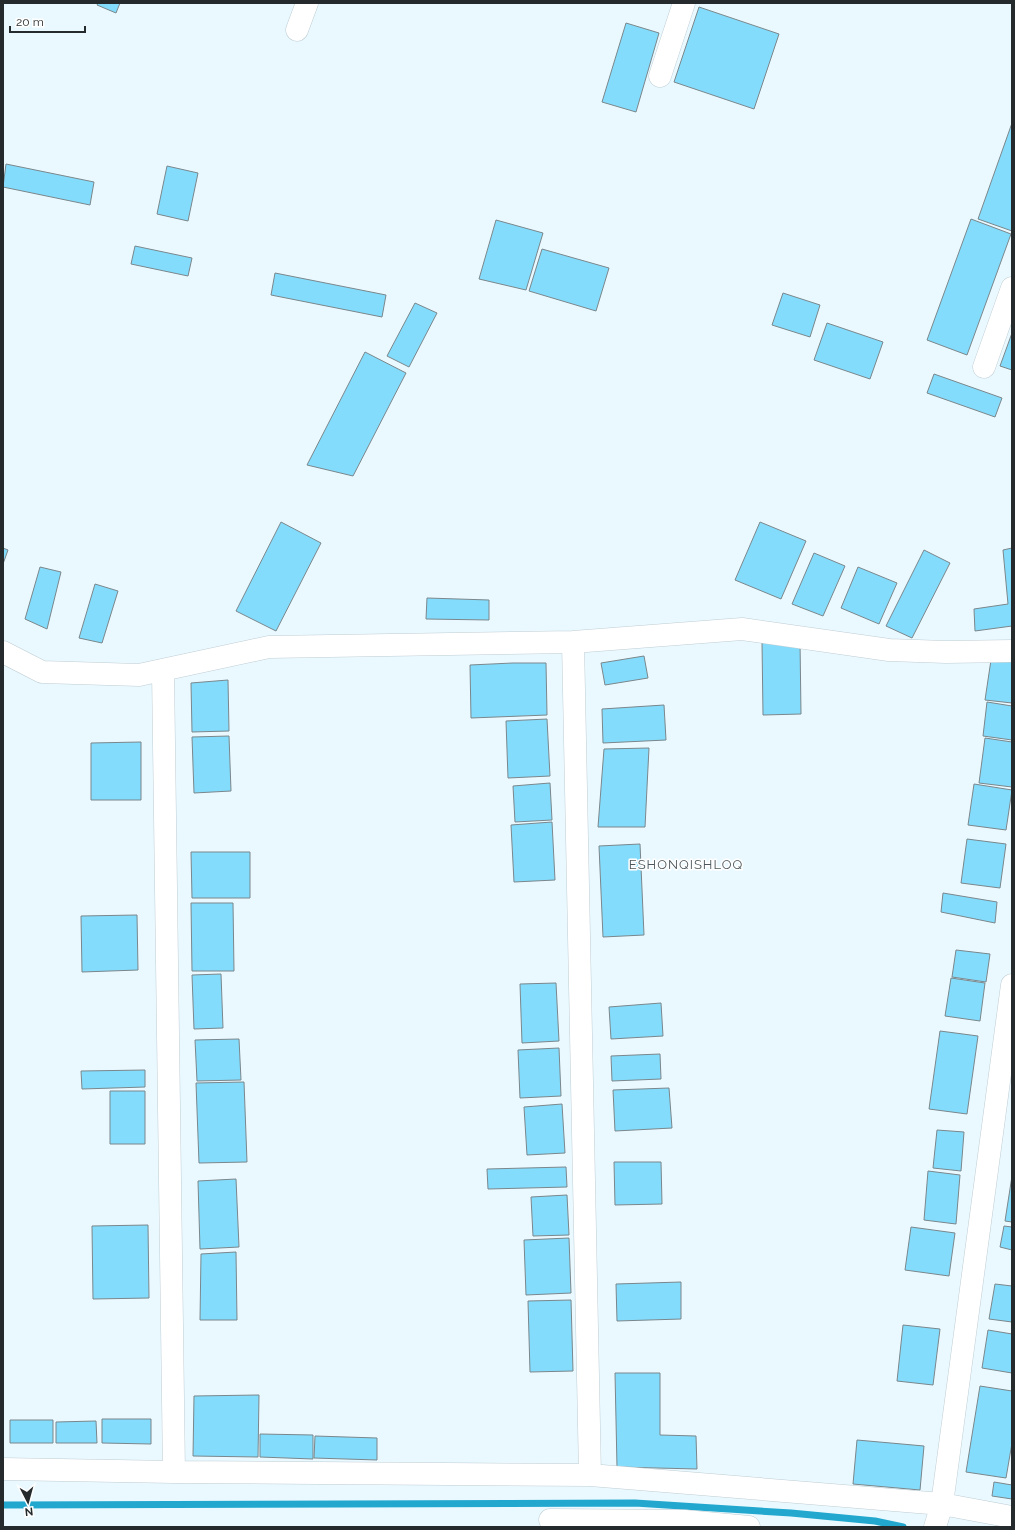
<svg xmlns="http://www.w3.org/2000/svg" width="1015" height="1530" viewBox="0 0 1015 1530" font-family="Raleway,sans-serif">
<style>
.lines{fill:none;stroke-linecap:round;stroke-linejoin:round}
.stream{stroke:#22a7ce;stroke-width:7}
.building{fill:#84dcfc;stroke:#7a878c}
.minor-casing{stroke:#bfcdd3;stroke-width:23}
.minor{stroke:#fff;stroke-width:22}
.labels{text-anchor:middle;stroke-width:3;stroke-linejoin:round;paint-order:stroke}
.quarter-label{font-size:13px;letter-spacing:1px;fill:#4c585d;stroke:#fff}
</style>
<rect width="100%" height="100%" fill="#eaf9ff"/>
<g class="lines">
<path class="stream" d="M3 1505 635 1503 791 1513 875 1521 903 1527"/>
</g>
<path class="building" d="M98 3H120L116 13 97 5Z
M699 7 779 34 754 109 674 82Z
M626 23 659 33 636 112 602 102Z
M1012 123V231L978 219Z
M6 164 94 182 90 205 3 187Z
M167 166 198 173 188 221 157 214Z
M971 219 1011 234 967 355 927 340Z
M496 220 543 233 526 290 479 279Z
M135 246 192 258 188 276 131 264Z
M542 249 609 268 596 311 529 291Z
M275 273 386 295 382 317 271 295Z
M783 293 820 305 810 337 772 325Z
M415 303 437 313 409 367 387 356Z
M827 323 883 342 870 379 814 360Z
M1012 333V370L1000 366Z
M365 352 406 373 353 476 307 465Z
M934 374 1002 398 995 417 927 393Z
M281 522 321 543 276 631 236 611Z
M760 522 806 541 781 599 735 580Z
M3 548 8 550 3 564Z
M1012 548V626L975 631 974 609 1008 604 1003 550Z
M924 550 950 563 912 638 886 626Z
M814 553 845 566 823 616 792 604Z
M40 567 61 572 47 629 25 619Z
M858 567 897 583 879 624 841 608Z
M95 584 118 591 102 643 79 638Z
M427 598 489 600V620L426 619Z
M762 642H800L801 714 763 715Z
M644 656 648 678 605 685 601 663Z
M991 660 1012 661V703L985 700Z
M513 663H546L547 715 471 718 470 665Z
M228 680 229 731 192 732 191 683Z
M987 702 1012 706V740L983 736Z
M664 705 666 740 603 743 602 709Z
M547 719 550 776 508 778 506 721Z
M229 736 231 791 194 793 192 737Z
M985 738 1012 742V787L979 783Z
M141 742V800H91V743Z
M649 748 645 827H598L604 749Z
M550 783 552 820 515 822 513 786Z
M974 784 1012 790 1006 830 968 825Z
M552 822 555 880 514 882 511 825Z
M967 839 1006 844 1000 888 961 883Z
M640 844 644 935 603 937 599 846Z
M191 852H250V898H192Z
M943 893 997 902 995 923 941 912Z
M191 903H233L234 971H192Z
M137 915 138 970 82 972 81 916Z
M956 950 990 954 986 982 952 977Z
M221 974 223 1028 194 1029 192 975Z
M951 978 985 983 980 1021 945 1016Z
M556 983 559 1041 522 1043 520 984Z
M661 1003 663 1036 611 1039 609 1007Z
M940 1031 978 1036 967 1114 929 1109Z
M239 1039 241 1080 197 1081 195 1040Z
M559 1048 561 1096 520 1098 518 1050Z
M660 1054 661 1079 612 1081 611 1056Z
M145 1070V1087L82 1089 81 1071Z
M244 1082 247 1162 199 1163 196 1083Z
M669 1088 672 1128 615 1131 613 1090Z
M110 1091H145V1144H110Z
M562 1104 565 1153 527 1155 524 1107Z
M937 1130 964 1132 961 1171 933 1168Z
M614 1162H661L662 1204 615 1205Z
M566 1167 567 1187 488 1189 487 1169Z
M928 1171 960 1175 956 1224 924 1220Z
M1012 1176V1222L1005 1221Z
M236 1179 239 1247 200 1249 198 1181Z
M567 1195 569 1235 533 1236 531 1197Z
M148 1225 149 1298 93 1299 92 1226Z
M1004 1226 1012 1227V1250L1000 1247Z
M911 1227 955 1233 949 1276 905 1270Z
M569 1238 571 1293 526 1295 524 1240Z
M236 1252 237 1320H200L201 1254Z
M681 1282V1319L617 1321 616 1284Z
M995 1284 1012 1286V1322L989 1319Z
M571 1300 573 1371 530 1372 528 1301Z
M903 1325 940 1329 933 1385 897 1381Z
M988 1330 1012 1334V1373L982 1368Z
M615 1373H660V1435L696 1436 697 1469 617 1467Z
M980 1386 1012 1391V1443L1006 1478 966 1472Z
M259 1395 258 1457 193 1456 194 1396Z
M102 1419H151V1444L102 1443Z
M10 1420H53V1443H10Z
M96 1421 97 1443H56V1422Z
M260 1434 313 1435V1459L260 1457Z
M315 1436 377 1438V1460L314 1458Z
M857 1440 924 1446 920 1490 853 1484Z
M994 1482 1012 1485V1499L992 1496Z"/>
<g class="lines">
<defs>
<path id="minor" d="M297 30 307 3
M660 76 684 3
M984 367 1012 288
M573 642 590 1475
M3 652 42 672 139 675 269 647 573 642 742 629 889 650 946 652 1012 651
M163 671 174 1472
M3 1469 174 1472 590 1475 942 1504 1012 1517
M550 1520 685 1521 749 1527
M935 1527 942 1504 1012 985"/>
</defs>
<use href="#minor" class="minor-casing"/>
<use href="#minor" class="minor"/>
</g>
<g class="labels">
<g class="quarter-label">
<text x="686" y="869">ESHONQISHLOQ</text>
</g>
</g>
<rect width="1015" height="1530" fill="none" stroke="#252a2c" stroke-width="8"/>
<g transform="translate(28 1502) rotate(174)" stroke="#ffffff" stroke-width="3" paint-order="stroke">
<path d="M0-3L7 15L0 10L-7 15Z" fill="#252a2c"/>
<text y="-6" font-size="11" font-weight="bold" text-anchor="middle" fill="#252a2c">N</text>
</g>
<path d="M10 26v6h75v-6" fill="none" stroke="#252a2c" stroke-width="2"/>
<text x="16" y="26" font-size="12" fill="#252a2c" stroke="#ffffff" stroke-width="3" paint-order="stroke">20 m</text>
</svg>
